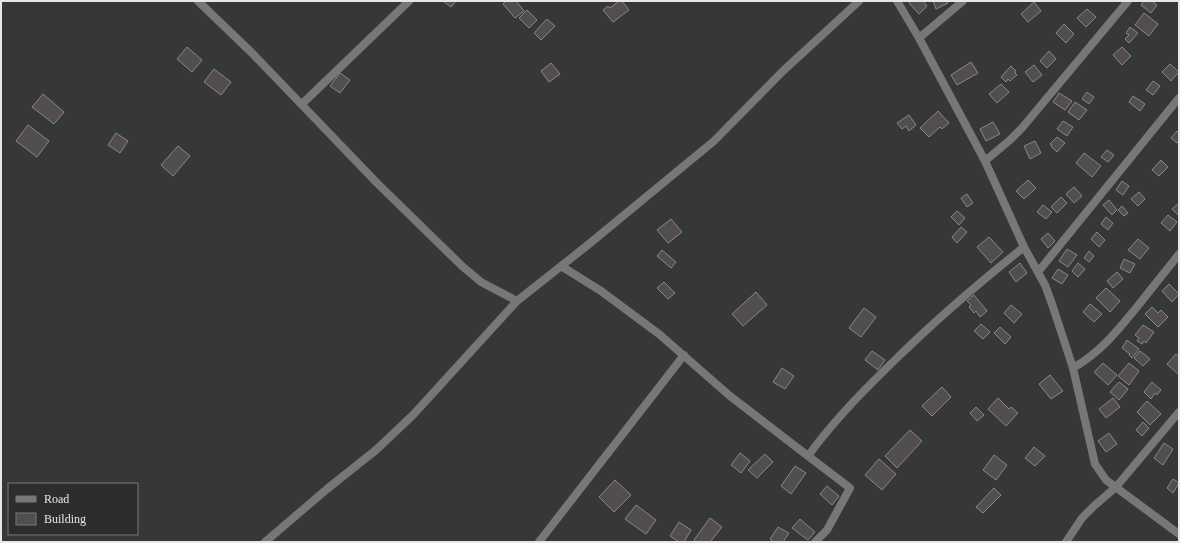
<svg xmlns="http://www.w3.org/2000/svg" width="1180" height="543" viewBox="0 0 1180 543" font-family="'Times New Roman',serif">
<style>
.building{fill:#514e4d;stroke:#8a8786}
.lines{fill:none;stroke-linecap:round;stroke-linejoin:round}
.minor{stroke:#767776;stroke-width:8}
</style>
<rect width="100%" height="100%" fill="#363837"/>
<path class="building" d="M443 1H456L451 7Z
M506 1H516L524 11 515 18 503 4Z
M619 1H622L629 10 613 22 603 10 608 6 610 8Z
M911 1H923L927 6 919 14 909 3Z
M933 1H947L948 3 936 9Z
M1144 1H1152L1157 5 1151 13 1141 5Z
M1034 2 1041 11 1028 22 1021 14Z
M1087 9 1096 17 1086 27 1077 18Z
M527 10 537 20 529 28 519 18Z
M1144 13 1158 24 1149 36 1135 25Z
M547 19 555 26 541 40 534 33Z
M1064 24 1074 34 1066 43 1056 33Z
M1130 27 1138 33 1129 43 1125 39 1129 35 1126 33Z
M187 47 202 60 192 72 177 59Z
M1122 47 1131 56 1122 65 1113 55Z
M1049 51 1056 59 1047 68 1040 61Z
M971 62 978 73 957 85 951 75Z
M551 63 560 74 549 82 541 71Z
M1170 64 1179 72 1171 81 1162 72Z
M1034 65 1042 75 1033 82 1025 72Z
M1011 66 1016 71 1015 73 1017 75 1010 81 1008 79 1006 82 1001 77Z
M214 69 231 82 221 95 204 82Z
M340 73 350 80 340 93 330 86Z
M1153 81 1160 86 1153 95 1146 90Z
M1001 84 1009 92 997 103 989 94Z
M1087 92 1094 97 1089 104 1082 99Z
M1059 93 1072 101 1065 110 1053 102Z
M43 94 64 112 54 124 32 107Z
M1133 96 1145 104 1140 111 1129 102Z
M1075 102 1087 110 1079 120 1068 112Z
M938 111 949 123 942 129 940 127 929 137 920 128Z
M909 115 916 125 909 131 906 126 902 129 897 123Z
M1063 121 1073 127 1067 136 1057 129Z
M993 122 1000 134 986 141 980 129Z
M28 125 49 141 37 157 16 141Z
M1177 131 1179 133V141L1177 143 1171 138Z
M116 133 128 141 120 153 108 145Z
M1057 137 1065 143 1057 152 1051 146 1052 145 1050 144Z
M1035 141 1041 153 1030 159 1024 146Z
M178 146 190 156 173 176 161 165Z
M1107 150 1114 155 1108 162 1101 157Z
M1084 153 1101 166 1092 177 1076 163Z
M1161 160 1168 167 1159 176 1152 170Z
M1028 180 1036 188 1024 199 1016 191Z
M1122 181 1129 186 1123 195 1116 190Z
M1074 187 1082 196 1074 203 1066 194Z
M1139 192 1145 199 1138 206 1131 199Z
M967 194 973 203 967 207 961 198Z
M1061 197 1067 203 1057 213 1051 207Z
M1109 200 1117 210 1112 215 1103 205Z
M1179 203V216L1172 209Z
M1043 205 1052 212 1046 219 1037 212Z
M1122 206 1128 213 1124 216 1118 210Z
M957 211 965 218 959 225 951 217Z
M1168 215 1177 222 1170 231 1161 223Z
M1106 217 1113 223 1108 230 1101 224Z
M671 219 682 232 668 243 657 230Z
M961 227 967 232 957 243 952 237Z
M1097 232 1105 240 1099 247 1091 239Z
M1048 233 1055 241 1048 248 1041 239Z
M989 237 1003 252 991 263 977 247Z
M1138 239 1149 248 1140 259 1128 250Z
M1067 249 1077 255 1068 267 1059 261Z
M662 250 676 262 671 268 657 256Z
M1089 251 1094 256 1089 262 1084 258Z
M1124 259 1135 264 1130 273 1120 268Z
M1020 263 1027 273 1016 282 1009 272Z
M1078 263 1085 269 1078 277 1072 271Z
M1058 269 1068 275 1062 284 1052 278Z
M1117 272 1123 279 1113 288 1107 281Z
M664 282 675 293 668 299 657 288Z
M1169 284 1179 294 1172 302 1162 291Z
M1106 288 1120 301 1110 312 1096 298Z
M756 292 767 305 743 326 732 314Z
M974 295 987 311 980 317 976 311 974 313 969 307 971 305 967 301Z
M1090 304 1102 314 1094 322 1083 312Z
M1011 305 1022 314 1014 323 1004 313Z
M1152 307 1158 313 1161 310 1168 317 1158 327 1145 314Z
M864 308 876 317 861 337 849 328Z
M981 324 990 332 983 339 974 331Z
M1143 325 1154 332 1146 343 1144 341 1142 344 1137 341 1139 338 1135 335Z
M1000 327 1011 337 1005 344 994 333Z
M1127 340 1139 349 1132 358 1129 355 1130 354 1122 348Z
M872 351 885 360 878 370 865 360Z
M1140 351 1150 359 1143 366 1134 358Z
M1176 354 1179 356V375L1167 364Z
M1103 363 1117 375 1108 385 1094 372Z
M1129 363 1139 371 1129 385 1118 376Z
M782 368 794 376 785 389 773 382Z
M1050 375 1063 391 1051 399 1039 384Z
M1119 382 1128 389 1119 400 1110 392Z
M1152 382 1161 390 1157 395 1155 393 1151 399 1144 392Z
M942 387 951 397 932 416 922 406Z
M998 398 1009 409 1011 407 1018 413 1006 426 988 409Z
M1113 398 1120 407 1106 418 1099 409Z
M1147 401 1161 414 1150 425 1137 412Z
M976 407 984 415 977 421 970 413Z
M1143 422 1149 428 1142 436 1136 430Z
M910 430 922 441 897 468 885 456Z
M1109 433 1117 444 1106 452 1098 441Z
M1164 443 1173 449 1163 465 1154 458Z
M1034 447 1045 456 1035 466 1025 458Z
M740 453 750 461 741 473 731 465Z
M765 454 773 462 757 478 748 470Z
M994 455 1007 465 996 480 983 470Z
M879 459 896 474 882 490 865 475Z
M795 466 806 473 791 494 781 486Z
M1173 479 1179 483 1173 493 1167 488Z
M615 480 631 495 614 512 599 497Z
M827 486 839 496 832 505 820 494Z
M994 488 1001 495 983 513 976 507Z
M636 505 656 520 646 534 625 519Z
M710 518 722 527 710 542H696L694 540Z
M800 519 815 532 808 540 792 528Z
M679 522 691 530 684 542H679L670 536Z
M778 527 789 533 783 542H774L770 539Z"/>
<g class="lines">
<path class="minor" d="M198 1 252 53 377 183 462 266 481 282 517 301
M897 1 919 38 963 1
M919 38 985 161 1024 247 1045 285 1052 304 1073 368 1095 464 1106 480 1179 534
M302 104 409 1
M985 161 1010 140 1022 128 1128 1
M561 266 601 291 659 334 730 396 808 456C835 419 865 389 898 357 938 318 980 282 1024 247
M1038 272 1179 98
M1073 368C1101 352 1117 331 1137 307 1151 289 1165 272 1179 254
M808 456 850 488 827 530 815 542
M265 542 327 489 376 450 413 415 517 301 589 244 714 141 783 71 859 1
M539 542 684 355
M1066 542 1082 518 1094 506 1116 487 1179 412"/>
</g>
<rect width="1180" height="543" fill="none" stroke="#e6e8e7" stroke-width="4"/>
<rect x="8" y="483" width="130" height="52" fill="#2c2e2c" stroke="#767877"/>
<rect x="16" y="496" width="20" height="6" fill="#767776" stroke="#767877"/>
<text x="44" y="503" font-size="12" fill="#e6e8e7">Road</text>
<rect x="16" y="513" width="20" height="12" fill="#514e4d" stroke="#767877"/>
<text x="44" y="523" font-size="12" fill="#e6e8e7">Building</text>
</svg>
